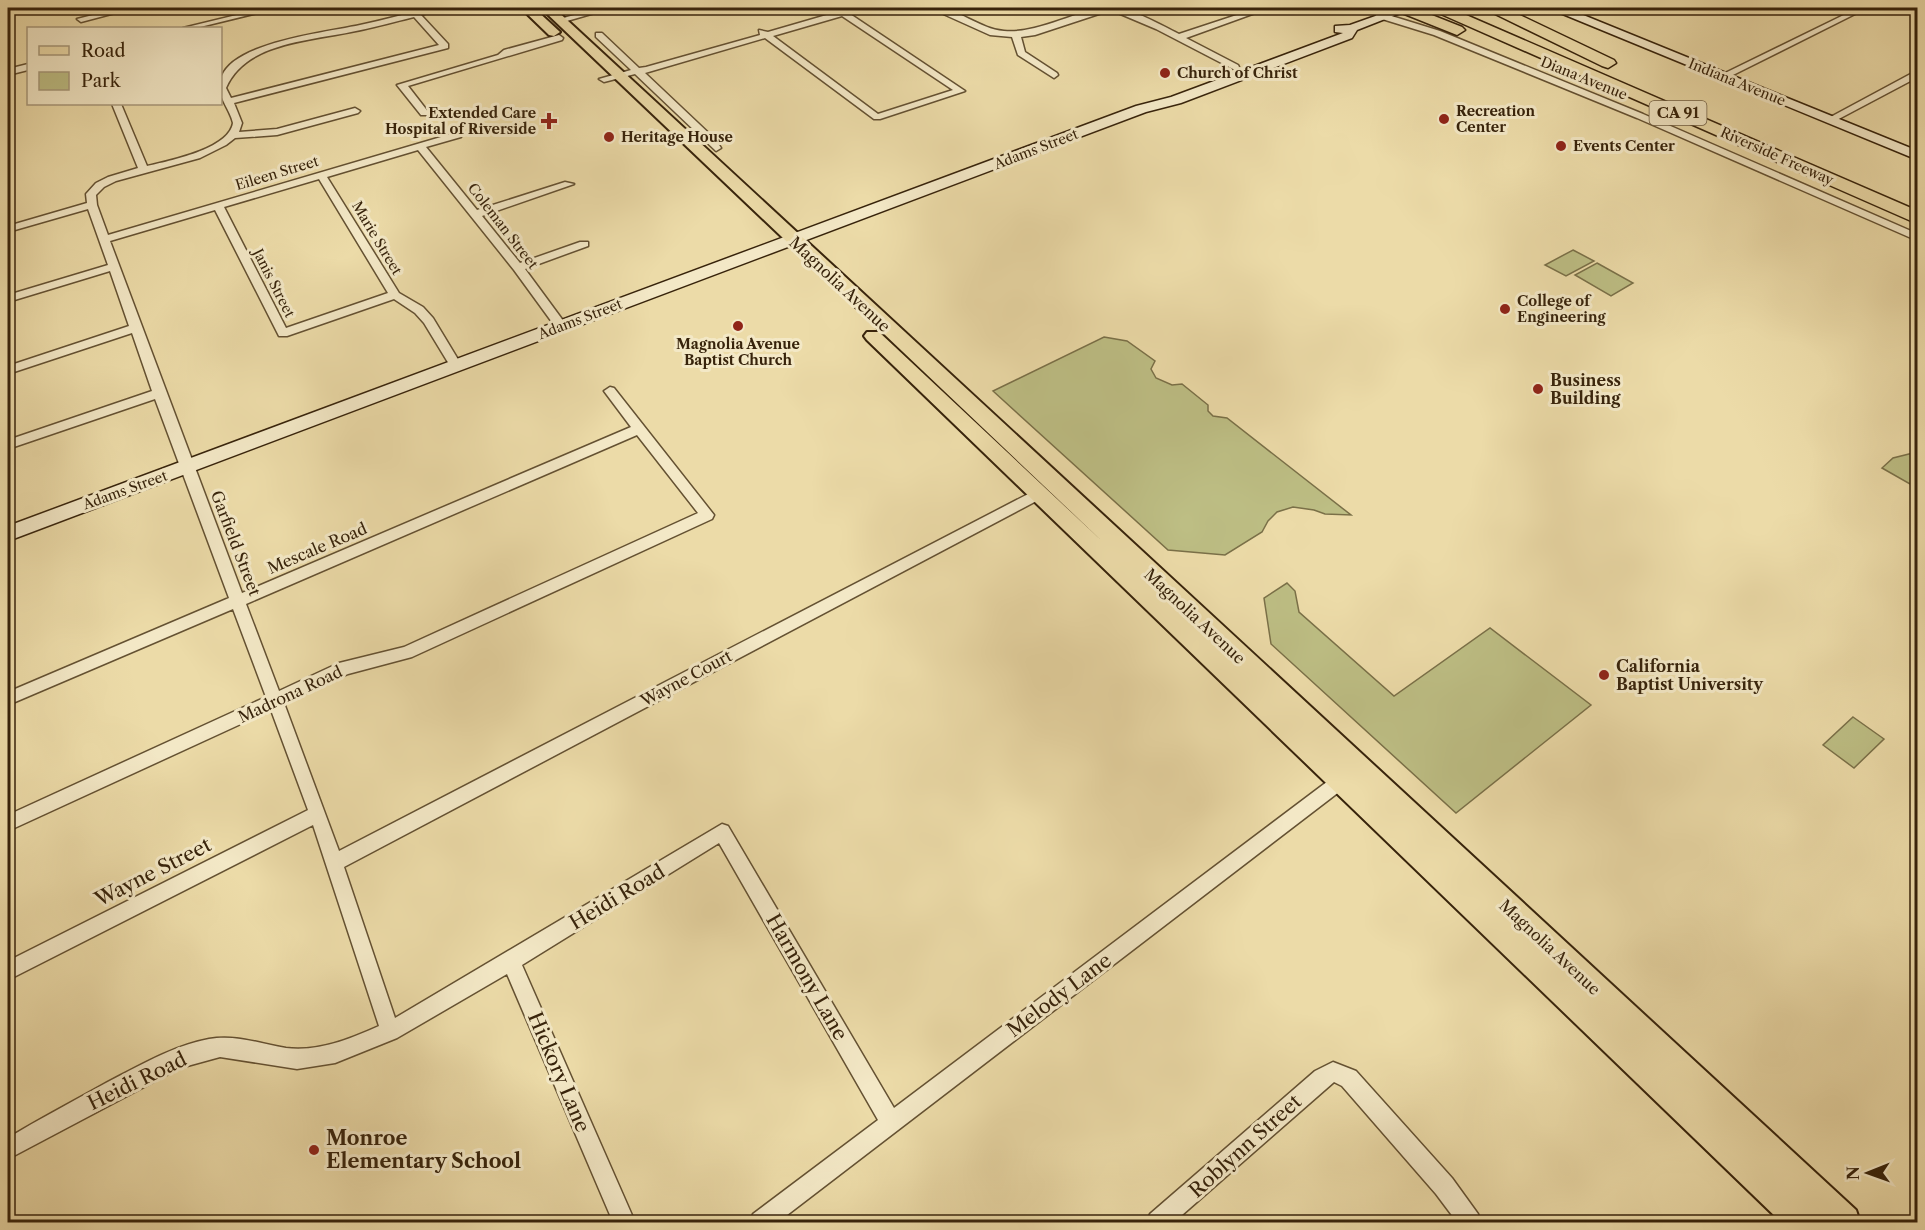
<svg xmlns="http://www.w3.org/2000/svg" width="1925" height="1230" viewBox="0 0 1925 1230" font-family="'Libre Caslon Text',serif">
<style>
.green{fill:#bdbe84;stroke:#7a7048;stroke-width:1.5}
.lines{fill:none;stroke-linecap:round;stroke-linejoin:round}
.street-casing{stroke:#645132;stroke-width:3}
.secondary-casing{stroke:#37230b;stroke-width:3}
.primary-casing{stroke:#37230b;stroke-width:4}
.highway-casing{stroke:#37230b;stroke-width:3}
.street{fill:#f3e8c6;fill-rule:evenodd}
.secondary{fill:#f3e8c6;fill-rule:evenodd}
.primary{fill:#ecdba8;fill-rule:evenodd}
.highway{fill:#ecdba8;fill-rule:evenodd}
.poi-dot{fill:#8f2418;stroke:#f3e8c6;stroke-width:2}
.labels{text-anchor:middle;stroke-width:6;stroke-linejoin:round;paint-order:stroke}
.far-poi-label{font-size:14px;font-weight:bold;fill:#37230b;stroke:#f3e8c6;text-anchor:start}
.far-street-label{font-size:14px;fill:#37230b;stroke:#f3e8c6}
.shield{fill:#f3e8c6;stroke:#6f5e43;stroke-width:1.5}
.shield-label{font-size:15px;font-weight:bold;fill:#37230b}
.street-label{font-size:16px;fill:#37230b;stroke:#f3e8c6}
.poi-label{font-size:16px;font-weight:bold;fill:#37230b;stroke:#f3e8c6;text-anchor:start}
.near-street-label{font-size:20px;fill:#37230b;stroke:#f3e8c6}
.near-poi-label{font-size:20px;font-weight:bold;fill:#37230b;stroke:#f3e8c6;text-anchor:start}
</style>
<rect width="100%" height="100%" fill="#ecdba8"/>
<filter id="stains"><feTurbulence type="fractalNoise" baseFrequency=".00333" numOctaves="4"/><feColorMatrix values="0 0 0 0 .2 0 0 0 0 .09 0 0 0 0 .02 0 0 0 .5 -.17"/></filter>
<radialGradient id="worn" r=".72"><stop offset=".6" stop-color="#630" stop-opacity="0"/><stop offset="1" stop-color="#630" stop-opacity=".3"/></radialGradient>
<path class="green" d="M1573 250 1594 261 1566 276 1545 265Z
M1597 263 1633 283 1611 296 1575 275Z
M1104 337 1127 341 1155 361 1151 369 1156 378 1172 385 1182 384 1208 405V411L1213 416 1227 418 1351 515 1325 514 1314 510 1293 507 1277 512 1268 521 1262 532 1225 555 1168 550 993 391Z
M1917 452V488L1882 468 1893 458Z
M1287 583 1295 591 1299 612 1394 696 1490 628 1591 705 1456 813 1271 644 1264 598Z
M1853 717 1884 739 1854 768 1823 745Z"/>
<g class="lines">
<defs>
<path id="street" d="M121 8H134L81 22 77 19Z
M265 8H278L196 28H183Z
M432 8H444L421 15 448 44V48L234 103 242 123 239 132 277 129 355 108 360 111 358 113 277 135 235 138 226 145 200 158 116 181 104 187 96 195 97 205 108 235 458 132 461 133V137L426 147 477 210 565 182 574 184 482 216 520 263 580 242H588V246L525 269 567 326 561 330 557 329 514 270 418 150 327 177 399 293 423 307 433 318 462 366 456 370 452 369 424 323 415 313 394 299 287 336H279L215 210 110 241 242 593 631 427 604 391 610 387 614 388 714 515 712 519 412 657 348 674 284 703 339 851 1034 491 1039 489 1046 494 1044 497 344 867 395 1018 722 824 728 826 894 1108 1340 772 1346 770 1352 772 1354 777 1352 782 778 1222H750L753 1214 878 1120 719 843 522 965 635 1222H613L507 974 397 1038 335 1063 297 1069 220 1057 180 1068 8 1159V1138C39 1119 72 1102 104 1084 137 1067 172 1046 209 1039 236 1034 260 1044 286 1048 318 1052 350 1039 379 1026L313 825 8 980V961L308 810 271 710 8 831V815L266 697 233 609 8 705V692L229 598 155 399 8 449V440L152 391 132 333 8 374V366L129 326 110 271 8 302V295L108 265 88 209 8 232V226L87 203 86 194 96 183 108 177 138 168 112 104H121L147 166C169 161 229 149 233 123 229 106 214 95 222 76 235 42 328 32 360 25 384 20 408 13 432 8ZM414 17 439 45 231 98 226 88C245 43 308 41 351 32 372 28 393 22 414 17ZM319 179 388 293 286 328 224 207ZM637 435 698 513 404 647 339 663 279 691 246 604Z
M600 8H612L560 23 556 20Z
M836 8 845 10 865 8 850 14 965 91 880 119H874L765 38 645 73 716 140 721 148 716 151 635 74 604 82 599 79 631 70 596 37V33H602L639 68 646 67 760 35 759 30 768 32 837 12ZM842 16 953 90 878 114 773 36Z
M930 8C955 5 978 29 1004 31 1042 35 1092 1 1120 8 1140 13 1161 25 1179 34L1258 8H1269L1186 38 1238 65 1239 67 1235 70 1156 29 1111 10 1035 35 1021 37 1025 52 1057 73 1058 75 1054 78 1018 55 1012 37 990 35Z
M1367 8H1376L1385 14 1440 31 1643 114 1918 234V241L1637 118 1434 35 1379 18Z
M1858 8H1867L1727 78 1719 76Z
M559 35 563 38 562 40 408 86 429 113 427 115H421L397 85 498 55 504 50Z
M28 64V70L8 75V69Z
M1918 70V77L1833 122 1825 120Z
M1333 1062 1356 1071 1452 1178 1478 1214 1481 1222H1457L1436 1194 1342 1086 1334 1082 1174 1222H1147L1150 1214 1315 1071Z"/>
<path id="secondary" d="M1398 8H1413L1357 30 1352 38 1181 103 1146 112 8 541V526L1136 106 1171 97 1343 33 1335 32V26L1350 25Z
M1552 8H1566L1918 151V160L1553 10Z"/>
<path id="primary" d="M521 8H534L560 32 554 36 549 35Z
M541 8H554L1856 1210 1860 1222H1781L867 340 864 336 867 332H879L1104 543Z"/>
<path id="highway" d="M1395 8H1414L1462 27 1465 30 1457 35 1397 11Z
M1432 8H1450L1918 211V224L1434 11Z
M1487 8H1505L1614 60 1616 63 1608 68 1602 66 1489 11Z"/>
</defs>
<use href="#street" class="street-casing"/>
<use href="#secondary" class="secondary-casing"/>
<use href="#primary" class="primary-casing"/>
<use href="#highway" class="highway-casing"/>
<use href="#street" class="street"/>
<use href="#secondary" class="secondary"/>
<use href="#primary" class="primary"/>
<use href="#highway" class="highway"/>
</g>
<g class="poi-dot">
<circle cx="1165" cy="73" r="6"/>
<circle cx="1444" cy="119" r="6"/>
<path d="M546 112h6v6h6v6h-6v6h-6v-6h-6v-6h6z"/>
<circle cx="609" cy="137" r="6"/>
<circle cx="1561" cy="146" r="6"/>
<circle cx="1505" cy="309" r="6"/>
<circle cx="738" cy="326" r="6"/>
<circle cx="1538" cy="389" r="6"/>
<circle cx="1604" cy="675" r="6"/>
<circle cx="314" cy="1150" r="6"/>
</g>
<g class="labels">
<g class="far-poi-label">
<text x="1177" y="78">Church of Christ</text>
<text x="1456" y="116">Recreation<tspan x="1456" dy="16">Center</tspan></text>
<text x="536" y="118" text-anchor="end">Extended Care<tspan x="536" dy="16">Hospital of Riverside</tspan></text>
<text x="621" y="142">Heritage House</text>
<text x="1573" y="151">Events Center</text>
<text x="1517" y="306">College of<tspan x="1517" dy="16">Engineering</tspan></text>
<text x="738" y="349" text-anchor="middle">Magnolia Avenue<tspan x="738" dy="16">Baptist Church</tspan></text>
</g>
<g class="far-street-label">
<text transform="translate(1584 78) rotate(22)" y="5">Diana Avenue</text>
<text transform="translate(1737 82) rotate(22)" y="5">Indiana Avenue</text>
<text transform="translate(1036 149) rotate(-21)" y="5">Adams Street</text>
<text transform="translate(1777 156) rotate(24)" y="5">Riverside Freeway</text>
<text transform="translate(277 173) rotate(-17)" y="5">Eileen Street</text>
<text transform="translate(503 226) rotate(52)" y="5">Coleman Street</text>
<text transform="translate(377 238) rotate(59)" y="5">Marie Street</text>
<text transform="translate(274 283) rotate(63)" y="5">Janis Street</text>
<text transform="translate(580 319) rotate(-21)" y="5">Adams Street</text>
<text transform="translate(125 490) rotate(-20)" y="5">Adams Street</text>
</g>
<rect class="shield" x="1649.5" y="101" width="57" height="24" rx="4.5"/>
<g class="shield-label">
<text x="1678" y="118">CA 91</text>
</g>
<g class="street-label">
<text transform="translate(840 284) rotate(43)" y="6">Magnolia Avenue</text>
<text transform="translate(236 543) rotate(69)" y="6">Garfield Street</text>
<text transform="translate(317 548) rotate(-23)" y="6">Mescale Road</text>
<text transform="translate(1195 616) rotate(43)" y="6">Magnolia Avenue</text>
<text transform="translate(686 678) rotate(-28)" y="6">Wayne Court</text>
<text transform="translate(290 694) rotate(-25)" y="6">Madrona Road</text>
<text transform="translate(1550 947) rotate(43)" y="6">Magnolia Avenue</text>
</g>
<g class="poi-label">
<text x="1550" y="386">Business<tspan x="1550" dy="18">Building</tspan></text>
<text x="1616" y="672">California<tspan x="1616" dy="18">Baptist University</tspan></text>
</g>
<g class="near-street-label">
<text transform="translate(153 872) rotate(-27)" y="7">Wayne Street</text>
<text transform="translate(617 897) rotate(-31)" y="7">Heidi Road</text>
<text transform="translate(807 977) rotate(60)" y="7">Harmony Lane</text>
<text transform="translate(1059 995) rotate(-37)" y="7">Melody Lane</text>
<text transform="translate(559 1072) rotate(67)" y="7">Hickory Lane</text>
<text transform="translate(137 1081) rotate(-26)" y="7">Heidi Road</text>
<text transform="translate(1245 1146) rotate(-42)" y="7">Roblynn Street</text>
</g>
<g class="near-poi-label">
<text x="326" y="1145">Monroe<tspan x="326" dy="23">Elementary School</tspan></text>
</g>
</g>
<rect width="1925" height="1230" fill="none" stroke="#ecdba8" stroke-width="30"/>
<rect x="9" y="9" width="1907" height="1212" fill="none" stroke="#37230b" stroke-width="3"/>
<rect x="15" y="15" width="1895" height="1200" fill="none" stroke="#37230b" stroke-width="1.5"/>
<rect x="27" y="27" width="195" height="78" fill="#f3e8c6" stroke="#a8997b" stroke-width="1.5"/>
<rect x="39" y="46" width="30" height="9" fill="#ecdba8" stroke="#a8997b" stroke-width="1.5"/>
<text x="81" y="57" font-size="18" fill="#37230b">Road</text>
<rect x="39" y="72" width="30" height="18" fill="#bdbe84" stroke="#a8997b" stroke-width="1.5"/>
<text x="81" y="87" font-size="18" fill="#37230b">Park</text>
<g transform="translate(1868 1173) rotate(269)" stroke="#f3e8c6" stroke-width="4.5" paint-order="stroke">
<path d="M0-4.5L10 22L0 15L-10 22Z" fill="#37230b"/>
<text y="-9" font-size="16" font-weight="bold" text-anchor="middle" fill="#37230b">N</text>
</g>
<rect width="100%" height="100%" filter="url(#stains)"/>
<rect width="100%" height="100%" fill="url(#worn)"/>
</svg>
